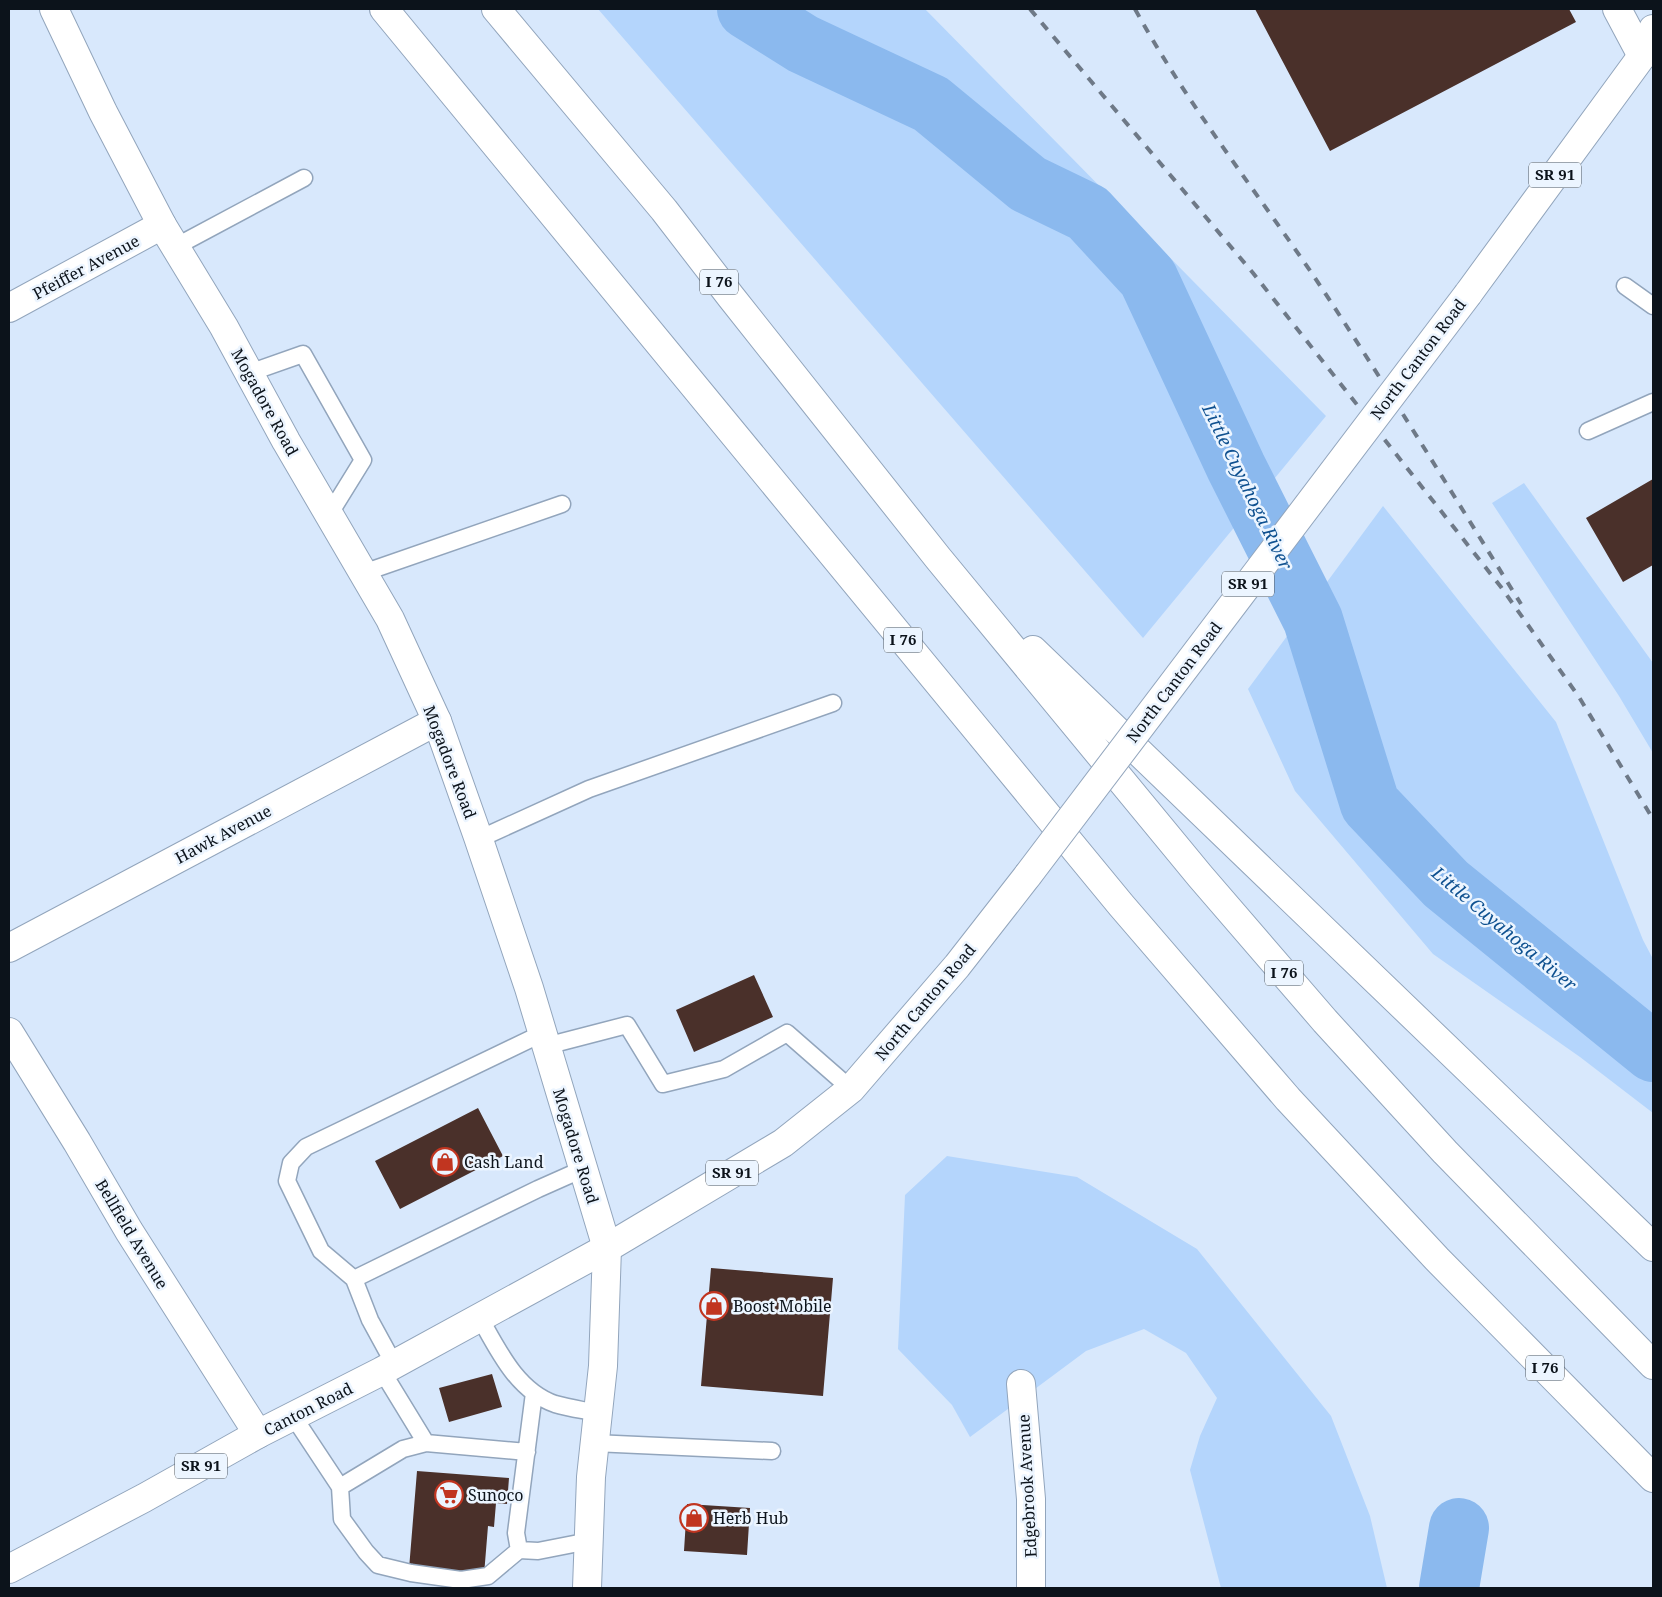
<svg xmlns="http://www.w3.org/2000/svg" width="1662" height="1597" viewBox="0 0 1662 1597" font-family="'Noto Serif',serif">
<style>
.green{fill:#b4d5fc}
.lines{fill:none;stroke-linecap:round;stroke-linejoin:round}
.river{stroke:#8bb9ee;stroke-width:60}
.building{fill:#4a302a}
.service-casing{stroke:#92a5bc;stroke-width:19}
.minor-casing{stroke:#92a5bc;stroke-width:30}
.tertiary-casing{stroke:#92a5bc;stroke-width:30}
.primary-casing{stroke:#92a5bc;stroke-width:30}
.motorway-casing{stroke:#92a5bc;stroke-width:30}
.service{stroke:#fff;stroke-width:16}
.minor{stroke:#fff;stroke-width:28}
.tertiary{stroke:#fff;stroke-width:28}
.primary{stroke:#fff;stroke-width:28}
.motorway{stroke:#fff;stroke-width:28}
.rail{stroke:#6e7987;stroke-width:4;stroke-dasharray:9 9;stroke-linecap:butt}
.primary-bridge-casing{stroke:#92a5bc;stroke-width:30;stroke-linecap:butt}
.primary-bridge{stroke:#fff;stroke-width:28}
.labels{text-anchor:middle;stroke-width:5;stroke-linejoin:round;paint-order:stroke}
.shield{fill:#ecf5ff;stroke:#4f575f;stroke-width:1}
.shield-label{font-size:15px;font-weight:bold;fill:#0c131b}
.street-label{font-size:16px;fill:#0c131b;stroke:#ecf5ff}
.poi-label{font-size:16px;fill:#0c131b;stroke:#ecf5ff;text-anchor:start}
.water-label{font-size:18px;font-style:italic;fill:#0f5190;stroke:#ecf5ff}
</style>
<rect width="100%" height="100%" fill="#d8e8fc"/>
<path class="green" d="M598 9H925L1326 416 1143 638Z
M1524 483 1653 663V753L1619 696 1492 503Z
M1383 506 1556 722 1643 940 1653 959V1113L1580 1057 1433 954 1295 791 1248 689Z
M947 1156 1077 1177 1197 1249 1331 1416 1370 1516 1387 1588H1221L1190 1470 1200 1436 1217 1398 1186 1353 1144 1329 1086 1351 970 1437 952 1405 898 1349 905 1195Z"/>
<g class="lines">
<path class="river" d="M747 9 803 44 931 104 1028 184 1088 213 1148 278 1236 467 1313 620 1370 804 1446 884 1653 1052
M1449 1588 1459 1528"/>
</g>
<path class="building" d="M1255 9H1569L1576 22 1330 151Z
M1653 479V565L1623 582 1586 518Z
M754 975 773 1017 694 1052 676 1010Z
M478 1108 503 1156 400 1209 375 1161Z
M711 1268 833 1278 823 1396 701 1386Z
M492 1374 502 1407 449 1422 439 1388Z
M417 1471 509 1478 507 1504 496 1503 494 1527 488 1526 484 1575 409 1569Z
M687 1504 750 1508 747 1555 684 1551Z"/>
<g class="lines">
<defs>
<path id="service" d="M175 247 304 178
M1625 286 1653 306
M249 373 303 354 363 460 329 515
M1588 431 1653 402
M363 573 562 504
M479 839 589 789 833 703
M543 1033 306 1147 291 1163 287 1181 321 1251 354 1279 538 1189 583 1169
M546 1046 627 1025 663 1084 724 1069 787 1033 851 1089
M354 1279 370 1320 394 1364
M480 1318C498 1350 517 1391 555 1404 569 1408 583 1410 597 1413
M382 1371 426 1443
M534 1393 516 1533 519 1550 538 1551 589 1541
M293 1416 340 1487 403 1449 426 1443 527 1452
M594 1443 772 1451
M340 1487 342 1519 366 1552 378 1565 411 1573 461 1580 488 1576 519 1550"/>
<path id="minor" d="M1617 9 1642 56
M9 308 162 225
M9 948 437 721
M9 1032 77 1142 129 1231 258 1434
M1021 1384 1031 1499V1588"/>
<path id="tertiary" d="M54 9 103 112 162 225 224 327 286 441 390 619 437 721 478 837 529 988 607 1248 603 1366 591 1477 587 1588"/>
<path id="primary" d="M1468 294 1642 56 1653 29
M9 1569 144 1498 258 1434 382 1371 607 1248 783 1143 851 1089 957 966 1028 875"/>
<path id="motorway" d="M384 9 1121 905 1288 1099 1437 1259 1653 1478
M496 9 664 210 731 297 938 558 1200 876 1325 1021 1445 1152 1653 1365
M1033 650 1653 1247"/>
</defs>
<use href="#service" class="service-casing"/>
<use href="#minor" class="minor-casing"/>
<use href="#tertiary" class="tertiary-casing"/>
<use href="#primary" class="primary-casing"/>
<use href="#motorway" class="motorway-casing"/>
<use href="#service" class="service"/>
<use href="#minor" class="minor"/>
<use href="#tertiary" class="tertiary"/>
<use href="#primary" class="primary"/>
<use href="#motorway" class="motorway"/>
<path class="rail" d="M1030 9 1253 273 1501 587 1579 697 1653 819
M1135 9C1186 102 1253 187 1313 275 1385 383 1452 493 1521 604"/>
<defs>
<path id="primary-bridge" d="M1028 875 1468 294"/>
</defs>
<use href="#primary-bridge" class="primary-bridge-casing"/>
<use href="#primary-bridge" class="primary-bridge"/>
</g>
<defs>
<symbol id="shop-ring" viewBox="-11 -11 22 22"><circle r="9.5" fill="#ecf5ff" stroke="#c13520" stroke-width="1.5"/><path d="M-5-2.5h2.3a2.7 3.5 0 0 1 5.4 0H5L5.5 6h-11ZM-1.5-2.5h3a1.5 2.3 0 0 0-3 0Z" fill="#c13520"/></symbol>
<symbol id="supermarket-ring" viewBox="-11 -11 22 22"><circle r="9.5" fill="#ecf5ff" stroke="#c13520" stroke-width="1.5"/><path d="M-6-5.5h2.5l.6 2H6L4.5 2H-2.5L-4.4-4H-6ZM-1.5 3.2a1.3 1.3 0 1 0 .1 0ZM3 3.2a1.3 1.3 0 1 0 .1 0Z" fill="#c13520"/></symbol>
</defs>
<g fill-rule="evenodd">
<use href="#shop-ring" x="429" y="1146" width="32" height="32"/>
<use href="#shop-ring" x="698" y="1290" width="32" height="32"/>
<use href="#supermarket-ring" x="433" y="1479" width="32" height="32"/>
<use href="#shop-ring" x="678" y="1502" width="32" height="32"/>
</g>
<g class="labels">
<g class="shield">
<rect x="1529" y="162.5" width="52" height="25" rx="4"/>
<rect x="700" y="269.5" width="38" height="25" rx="4"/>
<rect x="1222" y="571.5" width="52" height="25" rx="4"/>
<rect x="884" y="627.5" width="38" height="25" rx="4"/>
<rect x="1265" y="960.5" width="38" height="25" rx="4"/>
<rect x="706" y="1160.5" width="52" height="25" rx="4"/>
<rect x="1526" y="1355.5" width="38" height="25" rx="4"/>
<rect x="175" y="1453.5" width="52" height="25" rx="4"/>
</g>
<g class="shield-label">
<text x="1555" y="180">SR 91</text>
<text x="719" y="287">I 76</text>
<text x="1248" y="589">SR 91</text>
<text x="903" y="645">I 76</text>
<text x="1284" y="978">I 76</text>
<text x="732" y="1178">SR 91</text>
<text x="1545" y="1373">I 76</text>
<text x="201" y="1471">SR 91</text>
</g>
<g class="street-label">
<text transform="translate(86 267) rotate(-28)" y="6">Pfeiffer Avenue</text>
<text transform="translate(1418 359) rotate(-53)" y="6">North Canton Road</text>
<text transform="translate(265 402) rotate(61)" y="6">Mogadore Road</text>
<text transform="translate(1174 682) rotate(-53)" y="6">North Canton Road</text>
<text transform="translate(450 762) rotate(69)" y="6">Mogadore Road</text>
<text transform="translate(223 834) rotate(-28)" y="6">Hawk Avenue</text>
<text transform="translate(925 1002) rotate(-50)" y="6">North Canton Road</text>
<text transform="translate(576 1146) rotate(73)" y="6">Mogadore Road</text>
<text transform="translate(132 1234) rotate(59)" y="6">Bellfield Avenue</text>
<text transform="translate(308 1409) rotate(-27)" y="6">Canton Road</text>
<text transform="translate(1027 1486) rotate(-93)" y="6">Edgebrook Avenue</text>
</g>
<g class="poi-label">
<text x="464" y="1168">Cash Land</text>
<text x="733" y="1312">Boost Mobile</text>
<text x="468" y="1501">Sunoco</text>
<text x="713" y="1524">Herb Hub</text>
</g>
<g class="water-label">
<text transform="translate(1247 487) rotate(64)" y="6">Little Cuyahoga River</text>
<text transform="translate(1504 929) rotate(40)" y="6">Little Cuyahoga River</text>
</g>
</g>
<rect width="1662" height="1597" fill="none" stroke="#0c131b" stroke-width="20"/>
</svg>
